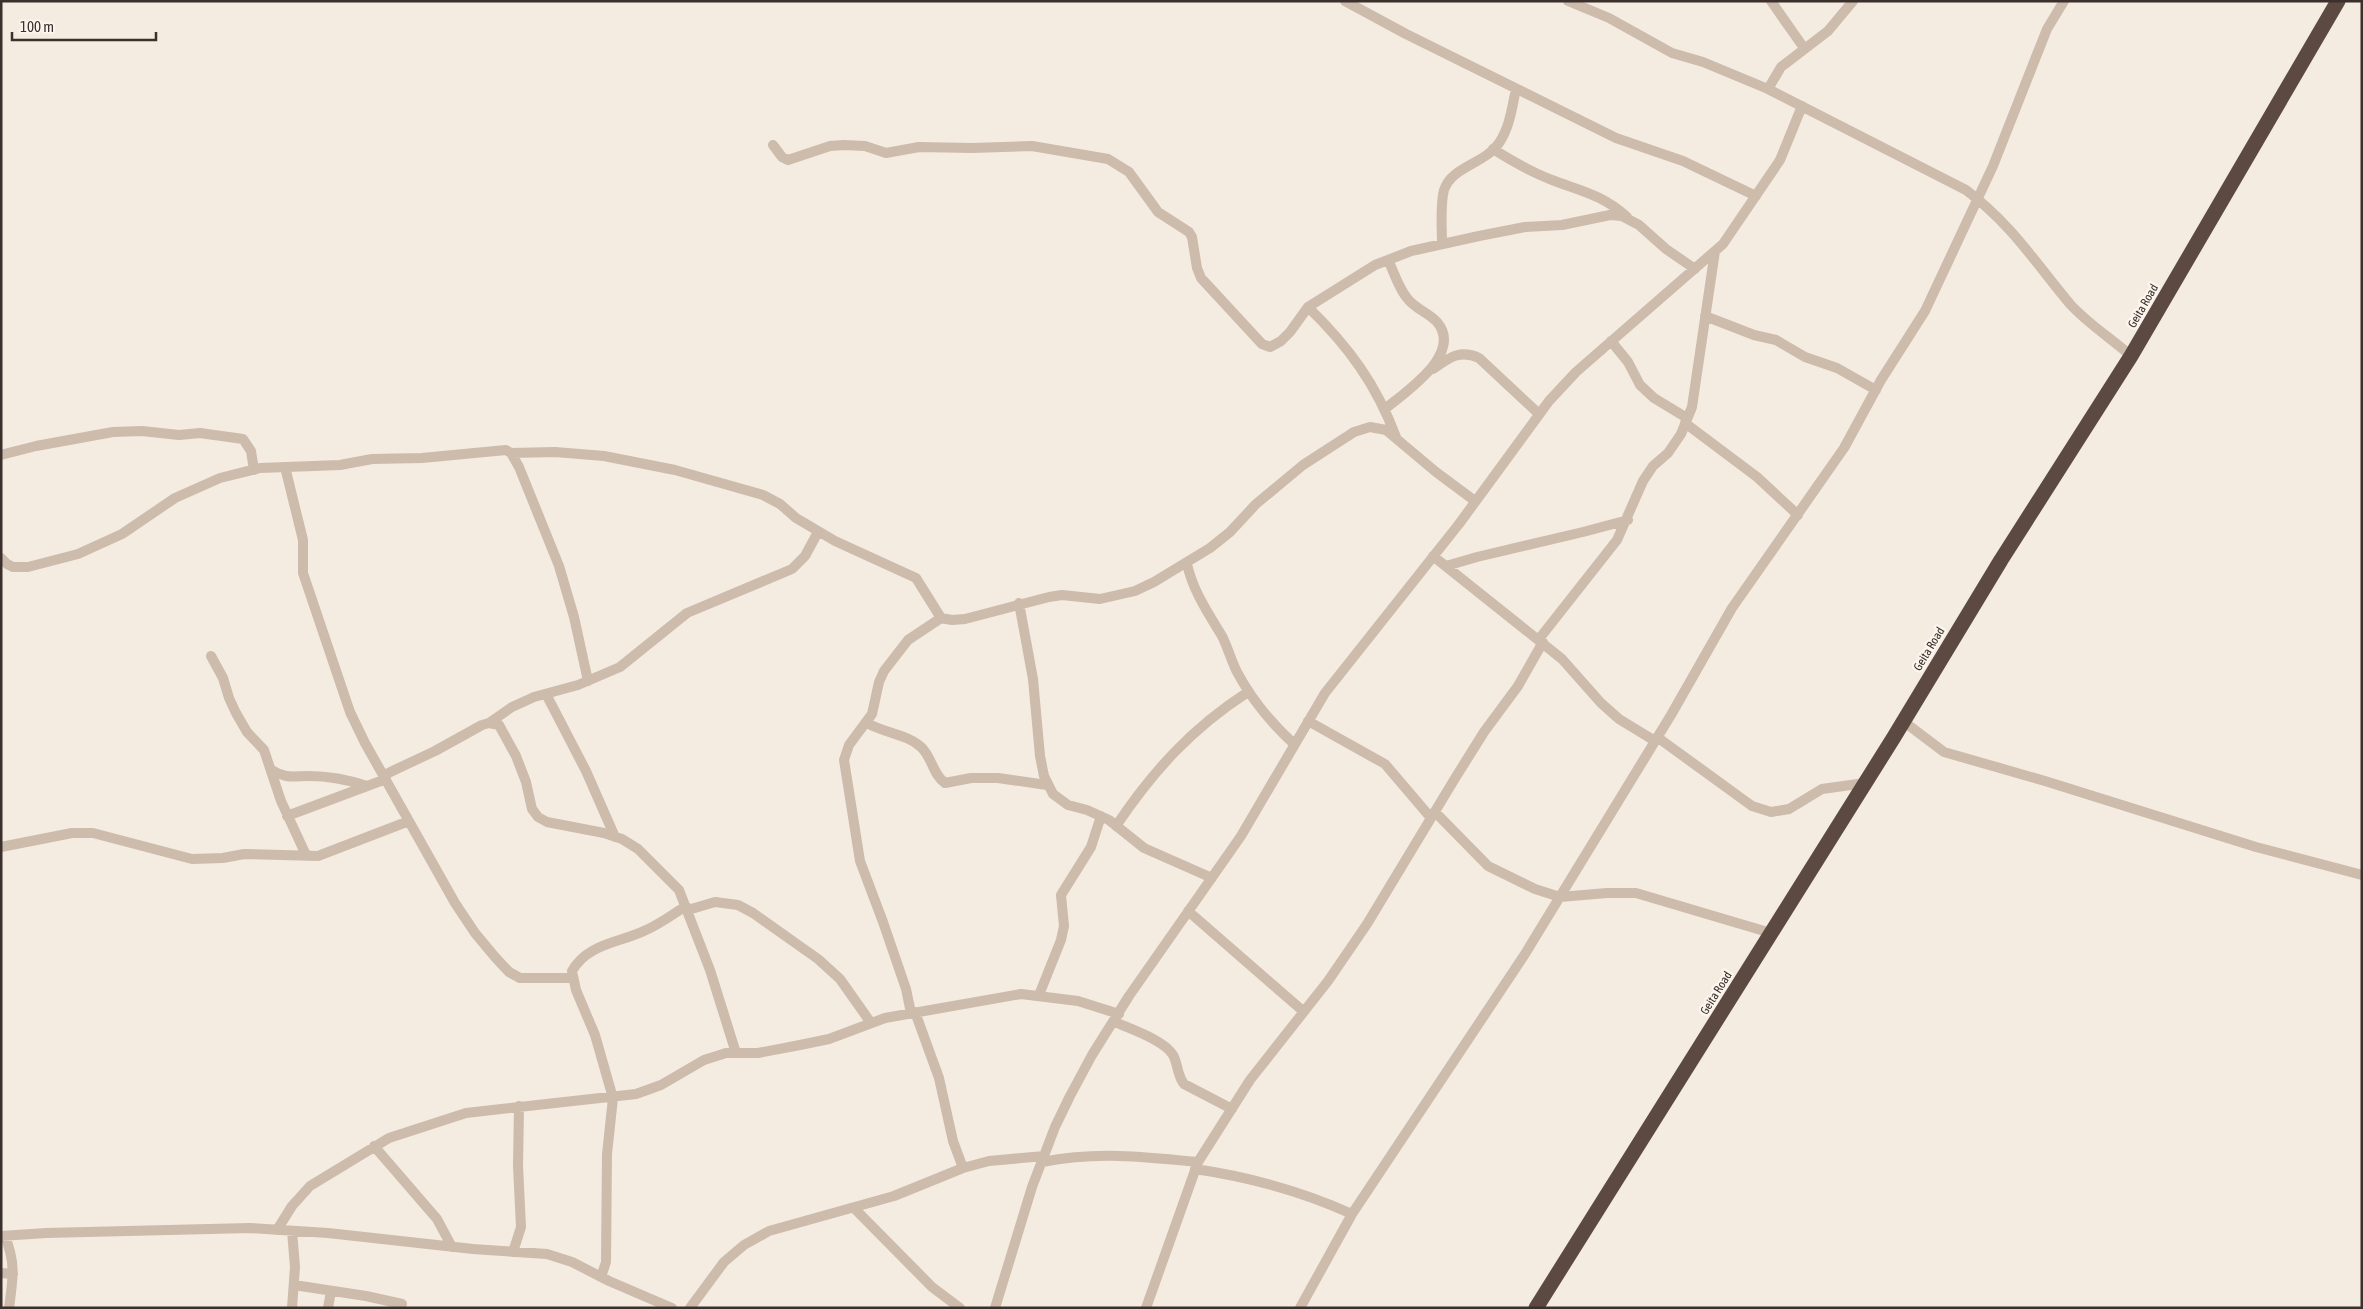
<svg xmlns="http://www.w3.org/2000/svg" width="2363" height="1309" viewBox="0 0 2363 1309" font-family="'Asap Condensed',sans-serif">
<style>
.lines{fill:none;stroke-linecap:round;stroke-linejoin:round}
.minor{stroke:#cdbbac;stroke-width:10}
.highway{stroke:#5c4a42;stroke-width:15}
.labels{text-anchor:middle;stroke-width:5;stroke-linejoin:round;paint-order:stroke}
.street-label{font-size:12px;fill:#3b302b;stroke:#fbf5ee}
</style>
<rect width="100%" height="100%" fill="#f4ebe1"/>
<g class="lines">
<path class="minor" d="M1345 1 1406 34 1616 138 1683 161 1756 196
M1568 1 1609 18 1672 53 1703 62 1768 89 1966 190C2011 224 2035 262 2070 304 2087 323 2112 339 2131 356
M1771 1 1804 48
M1768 89 1781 67 1828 31 1853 1
M773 145 782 157 788 160 830 146 844 145 865 146 886 153 919 147 972 148 1032 146 1108 159 1129 172 1158 212 1189 232 1192 237 1197 268 1201 278 1262 344 1270 347 1281 341 1290 332 1308 307 1375 265 1411 251 1479 236 1525 227 1562 225 1610 215 1622 216 1639 225 1666 249 1695 269
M1493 149C1512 161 1531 172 1552 180 1581 191 1603 195 1627 217
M1442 244C1442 229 1440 204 1444 190 1452 166 1485 164 1499 143 1510 127 1512 107 1516 89
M1308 307C1349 347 1376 384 1396 437
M1705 316 1754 335 1776 340 1805 357 1837 368 1876 390
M1611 341 1628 362 1640 385 1654 398 1687 418
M1433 369C1449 358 1460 349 1479 358L1539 414
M1385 409C1405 392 1464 354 1437 322 1428 312 1415 309 1407 298 1398 287 1394 272 1388 260
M1685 423 1757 477 1798 515
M511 453 555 452 604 456 675 470 763 495 780 504 796 518 835 541 916 578 941 618 952 620 965 619 1049 597 1062 595 1100 599 1135 591 1154 582 1210 548 1230 532 1256 504 1303 465 1354 432 1370 427 1386 430 1436 472 1475 501
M1 455 36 446 113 432 142 431 179 435 200 433 243 439 251 451 254 470
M285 467 303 540V573L350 712 365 743 455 903 475 933 495 957 509 972 520 978H572
M1433 556 1562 659 1601 703 1619 719 1655 741
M1 558 7 564 13 567H28L78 554 122 534 175 498 220 478 260 468 340 465 372 459 422 458 506 450 511 453 519 467 559 566 574 617 588 681
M1187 564C1193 591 1208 613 1222 636 1228 648 1231 660 1237 672 1252 700 1271 723 1294 744
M1446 566 1477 557 1583 532 1628 520
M1019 603 1033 679 1040 756 1044 776 1053 794 1068 805 1087 810 1109 820 1144 848 1212 878
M1539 639 1617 540 1643 481 1653 466 1668 453 1681 434 1692 407 1715 251
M211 656 223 678 229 698 236 713 247 732 264 750 281 801 306 855
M546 694 586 771 615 837
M1308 721 1385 764 1431 818
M1903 721 1944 752 2045 781 2256 847 2362 875
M489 723 512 707 534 697 578 685 620 667 687 613 792 569 805 556 818 532
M867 723C884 733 907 734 921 747 932 757 933 775 945 783L971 778H998L1047 785
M1657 737 1752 806 1771 812 1789 809 1822 789 1865 783
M272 770C285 779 294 776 309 776 328 776 349 780 367 786
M384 775 435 751 482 725 489 723 499 725 516 756 526 782 532 809 538 817 547 822 604 833 622 839 638 849 679 890 710 970 736 1053
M1435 812 1488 866 1535 889 1560 897 1607 893H1636L1771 933
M287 816 386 779
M1116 826C1153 771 1192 728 1248 692
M1 847 72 833H93L192 859 223 858 244 854 318 856 409 821
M688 910 715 902 738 905 753 913 818 959 840 979 871 1023
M1188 911 1303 1011
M1039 995 1061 940 1064 926 1061 895 1091 847 1101 816
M915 1012 939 1078 953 1141 963 1168
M911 1013 906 989 883 922 860 861 844 760 849 745 872 714 879 682 884 671 908 640 941 618
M1115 1022C1130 1029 1164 1040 1173 1055 1178 1064 1177 1075 1184 1084L1232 1109
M374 1146 437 1219 452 1247
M1042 1162C1099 1151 1142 1157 1198 1162
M1195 1169C1250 1177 1301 1191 1352 1214
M854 1208 932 1287 960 1308
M277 1230 292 1206 310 1186 389 1138 466 1113 636 1094 661 1085 704 1060 726 1053H758L800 1045 829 1039 885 1018 1021 994 1078 1001 1119 1014
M1 1236 46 1233 250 1228 328 1233 473 1249 547 1254 572 1262 609 1281 672 1308
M5 1236C16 1264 13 1278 9 1308
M513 1252 521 1227 518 1166 519 1106
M1 1273 13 1274
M601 1277 606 1262 607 1154 613 1098 595 1035 576 990 572 971C588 943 620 943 646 930 660 924 673 914 686 906
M294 1285 366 1296 402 1304
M292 1308 295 1267 292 1231
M328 1308 331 1291
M690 1308 724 1262 744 1245 769 1231 894 1196 963 1168 989 1161 1044 1156
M995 1308 1032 1187 1055 1127 1070 1096 1092 1055 1129 996 1241 836 1325 693 1459 524 1549 401 1576 372 1723 244 1780 160 1802 106
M1146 1308 1198 1162 1250 1080 1328 981 1367 924 1454 780 1484 732 1518 686 1543 642
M1300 1308 1352 1214 1525 954 1671 715 1732 608 1844 448 1881 380 1925 311 1993 166 2047 29 2064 1"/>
<path class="highway" d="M1536 1308 1894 737 2001 560 2131 356 2338 1"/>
</g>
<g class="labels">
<g class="street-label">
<text transform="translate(2143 306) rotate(-60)" y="4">Geita Road</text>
<text transform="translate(1929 649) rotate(-59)" y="4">Geita Road</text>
<text transform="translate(1716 993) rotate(-58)" y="4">Geita Road</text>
</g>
</g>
<rect width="2363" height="1309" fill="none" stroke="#3b302b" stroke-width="5"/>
<path d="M12 32v8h144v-8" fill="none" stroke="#3b302b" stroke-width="2.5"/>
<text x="20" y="32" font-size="15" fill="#3b302b" stroke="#fbf5ee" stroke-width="4" paint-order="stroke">100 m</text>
</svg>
